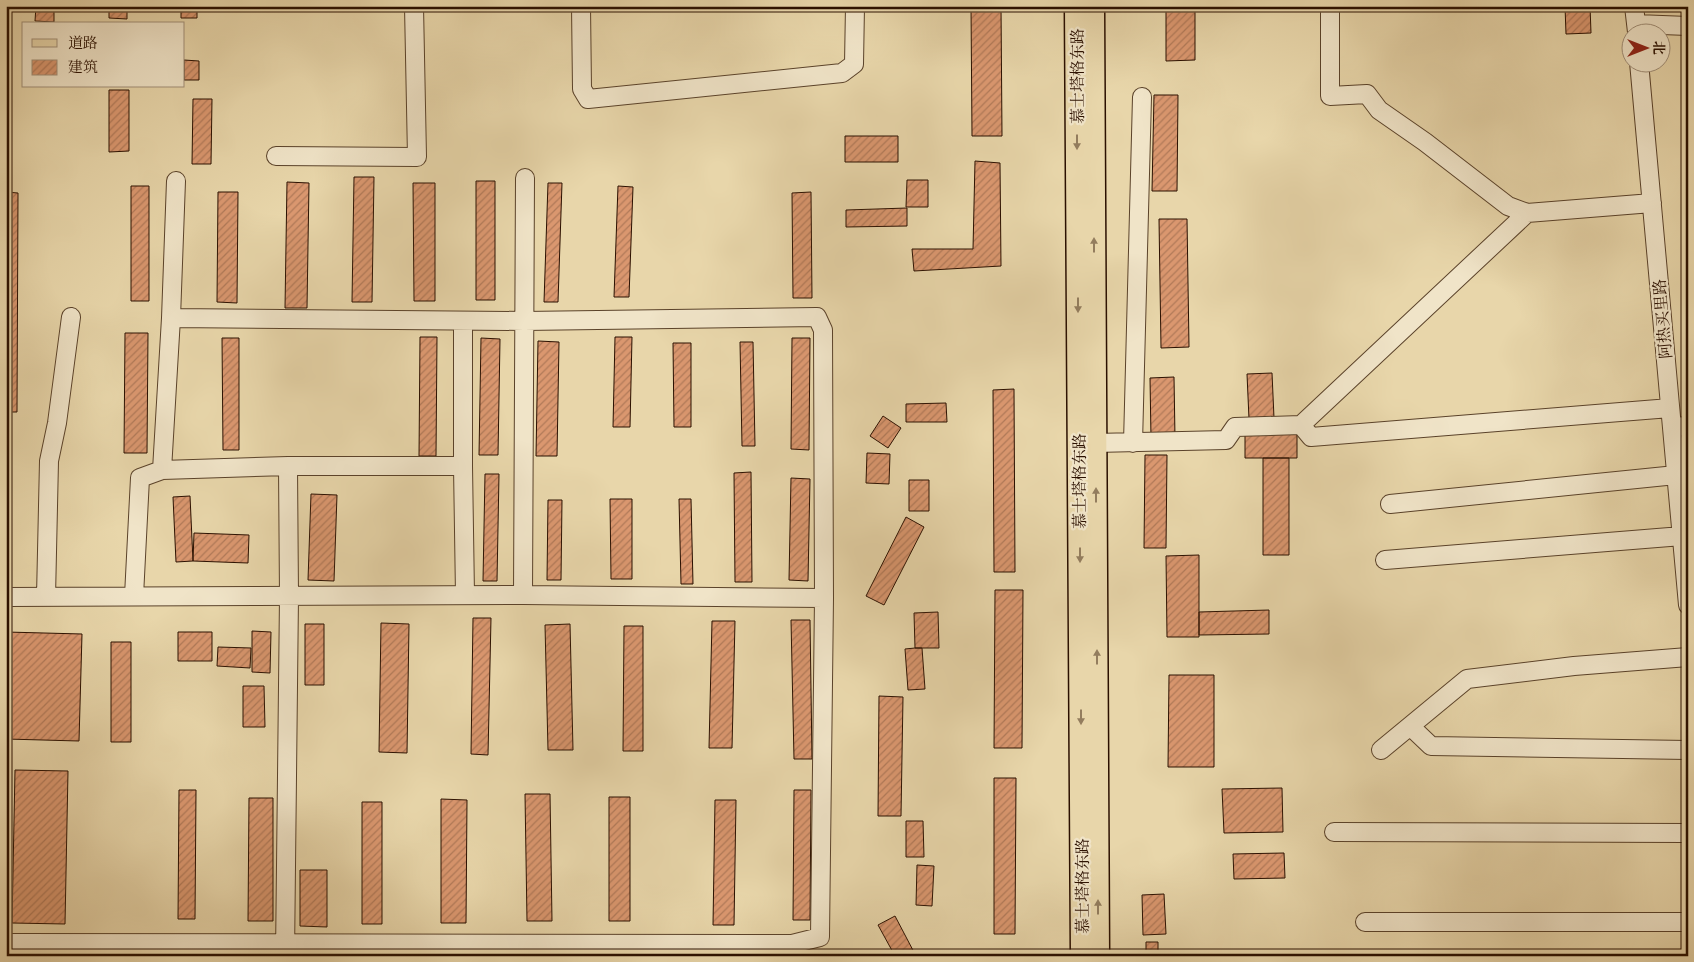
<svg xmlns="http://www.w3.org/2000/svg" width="1694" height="962" viewBox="0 0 1694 962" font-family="'Libre Bodoni','Noto Serif SC',serif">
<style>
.building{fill:url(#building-hatch);stroke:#2b1000}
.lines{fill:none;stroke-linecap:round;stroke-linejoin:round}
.minor-casing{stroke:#5a422a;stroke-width:20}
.major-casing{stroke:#2b1000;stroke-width:25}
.minor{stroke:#f0e4c8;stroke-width:18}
.major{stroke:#e8d6aa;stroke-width:22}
.oneway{fill:#937d5e}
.labels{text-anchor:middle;stroke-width:4.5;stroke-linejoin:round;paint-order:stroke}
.street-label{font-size:16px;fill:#2b1000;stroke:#f0e4c8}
</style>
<defs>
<pattern id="building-hatch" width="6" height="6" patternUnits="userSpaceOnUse" patternTransform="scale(1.25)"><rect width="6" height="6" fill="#da976f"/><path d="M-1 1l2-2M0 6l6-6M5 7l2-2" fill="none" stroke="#b17a59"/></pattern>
</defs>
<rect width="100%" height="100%" fill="#e8d6aa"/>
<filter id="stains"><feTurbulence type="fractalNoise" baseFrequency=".004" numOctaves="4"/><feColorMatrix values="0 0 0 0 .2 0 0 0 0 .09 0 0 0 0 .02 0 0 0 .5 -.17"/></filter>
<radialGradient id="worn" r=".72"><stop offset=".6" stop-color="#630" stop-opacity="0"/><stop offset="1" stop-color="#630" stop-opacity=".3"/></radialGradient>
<path class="building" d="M36 6H54V22L35 21Z
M109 6H127V19L109 18Z
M181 6H197V18H181Z
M971 6H1001L1002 136H972Z
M1166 6H1195V60L1166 61Z
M1565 6H1590L1591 33 1566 34Z
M184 60 199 61V80H184Z
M109 90H129V151L109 152Z
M1154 95H1178L1177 191H1152Z
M193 99H212L211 164H192Z
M845 136H898V162H845Z
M975 161 1000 163 1001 266 914 271 912 249H973Z
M354 177H374L372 302H352Z
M907 180H928V207H906Z
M476 181H495V300H476Z
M287 182 309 183 307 308H285Z
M413 183H435V301H414Z
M548 183H562L558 302H544Z
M131 186H149V301H131Z
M618 186 633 187 629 297H614Z
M6 192 18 193 17 412H6Z
M218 192H238L237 303 217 302Z
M811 192 812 298H793L792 193Z
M907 208V226L846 227V210Z
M1159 219H1187L1189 347 1161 348Z
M125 333H148L147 453H124Z
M420 337H437L436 456H419Z
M615 337H632L630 427H613Z
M222 338H239V450H223Z
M481 338 500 339 498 455H479Z
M792 338H810L809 450 791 449Z
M538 341 559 342 557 456H536Z
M740 342H753L755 446H742Z
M673 343H691V427H674Z
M1272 373 1274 418 1249 419 1247 374Z
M1174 377 1175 438H1151L1150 378Z
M1014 389 1015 572H994L993 390Z
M946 403 947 422H906V404Z
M883 416 901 428 888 448 870 436Z
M1245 431H1297V458H1245Z
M867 453 890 454 889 484 866 483Z
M1145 455H1167L1166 548H1144Z
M1263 458H1289V555H1263Z
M751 472 752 582H735L734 473Z
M485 474H499L497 581H483Z
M791 478 810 479 808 581 789 580Z
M909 480H929V511H909Z
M311 494 337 495 334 581 308 580Z
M190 496 193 561 176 562 173 497Z
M610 499H632V579H611Z
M679 499H691L693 584H681Z
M548 500H562L561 580H547Z
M906 517 924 527 884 605 866 596Z
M194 533 249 535 248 563 193 561Z
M1199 555V637H1167L1166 556Z
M995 590H1023L1022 748H994Z
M1269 610V634L1199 635V612Z
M938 612 939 648H915L914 613Z
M473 618H491L488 755 471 754Z
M791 620H810L812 759H794Z
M712 621H735L732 748H709Z
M381 623 409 624 407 753 379 752Z
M305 624H324V685H305Z
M570 624 573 750H548L545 625Z
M624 626H643V751H623Z
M252 631 271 632 270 673 252 672Z
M6 632 82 634 79 741 6 739Z
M178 632H212V661H178Z
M111 642H131V742H111Z
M218 647 251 648 250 668 217 666Z
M915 648H922L925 689 908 690 905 649Z
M1169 675H1214V767H1168Z
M243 686H264L265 727H243Z
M879 696 903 697 901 816H878Z
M15 770 68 771 65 924 12 923Z
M994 778H1016L1015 934H994Z
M1282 788 1283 832 1224 833 1222 789Z
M179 790H196L195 919H178Z
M794 790H811L810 920H793Z
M525 794H550L552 921H527Z
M609 797H630V921H609Z
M249 798H273V921H248Z
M441 799 467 800 466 923H441Z
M715 800H736L734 925H713Z
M362 802H382V924H362Z
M906 821H923L924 857H906Z
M1284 853 1285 878 1234 879 1233 854Z
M917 865 934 866 932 906 916 905Z
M300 870H327V927L300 926Z
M1164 894 1166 934 1143 935 1142 895Z
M895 916 916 956H895L878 925Z
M1146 942H1158V956H1146Z
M997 952H1019V956H997Z"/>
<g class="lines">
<defs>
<path id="minor" d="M581 6 582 89 588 99 842 73 854 64 855 6
M1330 6V96L1367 94 1379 110 1425 142 1508 206 1527 213
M1634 6 1637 32
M1636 24 1688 26
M1639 62 1688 605
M276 156 417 157 414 6
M463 321V466
M1301 425 1527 213 1652 203
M1672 427 1688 426
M1095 443 1226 440 1235 427 1301 425 1311 437 1670 408
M1133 443 1142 97
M288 466H463L465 595
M162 470 288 466 289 596 285 956
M1390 504 1676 475
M1385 560 1682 536
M523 595 525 178
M134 596 140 478 162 470 171 318 176 181
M6 597 523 595 824 598 823 330 817 317 524 321 171 318
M46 597 49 461 57 423 71 317
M1410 726 1431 746 1688 750
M1381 750 1467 679 1574 666 1688 657
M1334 832 1688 833
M1365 922H1688
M6 943 792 944 820 937 824 598"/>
<path id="major" d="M1076 6 1082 956
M1093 6 1098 956"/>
</defs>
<use href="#minor" class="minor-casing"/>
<use href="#major" class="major-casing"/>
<use href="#minor" class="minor"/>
<use href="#major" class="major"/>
</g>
<defs><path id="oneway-solid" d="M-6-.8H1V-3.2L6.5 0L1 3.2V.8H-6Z" transform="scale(1.25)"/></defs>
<g class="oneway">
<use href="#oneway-solid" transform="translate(1077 142) rotate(90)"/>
<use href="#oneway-solid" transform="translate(1094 245) rotate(-90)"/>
<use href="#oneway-solid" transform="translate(1078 305) rotate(90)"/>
<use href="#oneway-solid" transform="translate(1096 495) rotate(-90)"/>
<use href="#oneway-solid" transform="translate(1080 555) rotate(90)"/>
<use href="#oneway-solid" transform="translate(1097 657) rotate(-90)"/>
<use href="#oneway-solid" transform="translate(1081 717) rotate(90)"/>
<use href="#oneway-solid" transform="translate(1098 907) rotate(-90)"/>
</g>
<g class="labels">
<g class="street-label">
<text transform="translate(1077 76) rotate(-90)" y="6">慕士塔格东路</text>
<text transform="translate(1662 319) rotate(-95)" y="6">阿热买里路</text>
<text transform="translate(1079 481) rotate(-90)" y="6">慕士塔格东路</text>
<text transform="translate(1082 886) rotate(-90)" y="6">慕士塔格东路</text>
</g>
</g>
<rect width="1694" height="962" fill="none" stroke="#e8d6aa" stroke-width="25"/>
<rect x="8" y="8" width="1679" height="947" fill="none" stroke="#2b1000" stroke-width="2.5"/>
<rect x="12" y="12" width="1669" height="937" fill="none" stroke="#2b1000"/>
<rect x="22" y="22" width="162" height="65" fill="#f0e4c8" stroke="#a18f78"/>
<rect x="32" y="39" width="25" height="8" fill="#e8d6aa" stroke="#a18f78"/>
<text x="68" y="48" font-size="15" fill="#2b1000">道路</text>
<rect x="32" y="60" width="25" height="15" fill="url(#building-hatch)" stroke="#a18f78"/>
<text x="68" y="72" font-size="15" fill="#2b1000">建筑</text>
<g transform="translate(1646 48) rotate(90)"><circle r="24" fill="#f0e4c8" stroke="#a18f78"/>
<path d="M0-4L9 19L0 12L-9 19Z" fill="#8f2418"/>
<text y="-8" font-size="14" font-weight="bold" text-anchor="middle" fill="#2b1000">北</text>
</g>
<rect width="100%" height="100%" filter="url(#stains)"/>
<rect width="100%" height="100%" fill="url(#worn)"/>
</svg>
